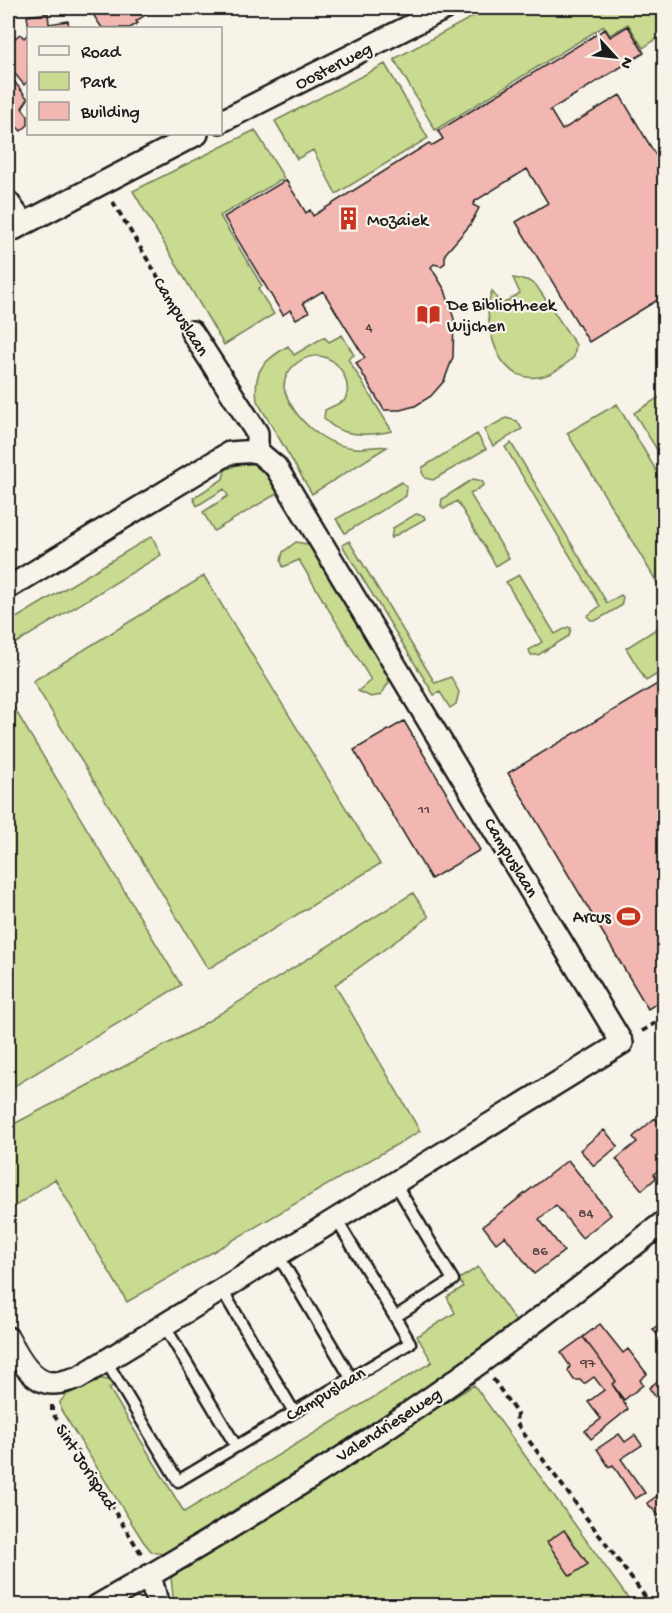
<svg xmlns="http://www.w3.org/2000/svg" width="672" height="1613" viewBox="0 0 672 1613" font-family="'Gochi Hand',sans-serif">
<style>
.green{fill:#c8db90;stroke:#727c56;stroke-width:1.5}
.building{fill:#f2b7b0;stroke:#1c1c1c;stroke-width:1.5}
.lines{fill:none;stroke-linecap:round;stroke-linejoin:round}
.lane-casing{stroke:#1c1c1c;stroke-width:15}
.street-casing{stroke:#1c1c1c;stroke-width:26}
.path{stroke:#1c1c1c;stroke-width:4;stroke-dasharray:6 4.5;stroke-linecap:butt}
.lane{stroke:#f7f3e8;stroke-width:10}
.street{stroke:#f7f3e8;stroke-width:21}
.labels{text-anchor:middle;stroke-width:4.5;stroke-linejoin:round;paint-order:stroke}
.number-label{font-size:15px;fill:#524341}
.street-label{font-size:18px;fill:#1c1c1c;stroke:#f7f3e8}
.poi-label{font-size:18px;fill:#1c1c1c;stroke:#f7f3e8;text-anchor:start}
</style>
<rect width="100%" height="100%" fill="#f7f3e8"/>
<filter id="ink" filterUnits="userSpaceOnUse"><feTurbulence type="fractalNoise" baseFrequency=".0167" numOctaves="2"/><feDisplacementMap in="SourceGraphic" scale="12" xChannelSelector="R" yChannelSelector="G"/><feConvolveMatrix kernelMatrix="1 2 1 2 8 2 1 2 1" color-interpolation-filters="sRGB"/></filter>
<g filter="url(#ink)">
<path class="green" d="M489 8H662L664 12V39L662 35 643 48 628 24 610 35 604 26 435 130 394 59Z
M385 64 428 138 336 194 313 150 297 159 275 121Z
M255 130 284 178 220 216 262 286 258 289 274 314 224 345 133 191Z
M513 278 527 280 536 285 576 345 574 357C537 392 502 381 491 333 488 317 486 306 492 291L501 305 520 293Z
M342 335 354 355 348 359 392 431C369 436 340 438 324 418L325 410 344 401C353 387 342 364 327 358 307 350 283 368 284 388 293 419 323 445 355 448 365 449 379 445 387 447L312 494 257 401C253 369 263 362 288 346L294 355 324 337 329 342Z
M664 394V461L634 413Z
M617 404 664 484V594L567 433Z
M506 418 517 421 522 429 493 446 484 430Z
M477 434 486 449 433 480 425 478 422 472 423 467Z
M511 443 607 603 621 595 623 597 621 606 597 620H591L587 616 600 606 505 447Z
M246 461 263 468 278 493 214 531 203 512 228 496 224 489 197 506 193 498 223 479 225 470Z
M473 479 482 481 484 485 470 494 509 558 496 566 457 501 444 509 441 506 442 499Z
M402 482 407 487 406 496 345 533 336 519Z
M416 514 424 516 425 519 391 538 393 528Z
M152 536 161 555 8 648V623Z
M349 541 435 683 451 677 459 692 456 704 450 708 440 692 434 695 342 545Z
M296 542 307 544 312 549 387 673 389 682 381 695 371 697 358 691 371 680 299 560 283 567 281 561 283 552Z
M519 575 555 634 568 627 571 628 569 636 538 655H531L529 650 542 642 506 582Z
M204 576 380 864 208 969 33 681Z
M664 624V670L646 681 626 648Z
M8 698 181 985 8 1090Z
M413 893 429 917 335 985 420 1131 127 1302 55 1179 8 1211V1127L194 1030Z
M478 1267 517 1323 447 1374 344 1442 163 1554 152 1552 143 1541 61 1410 60 1402 66 1395 97 1378 108 1380 113 1386 109 1388 184 1512 432 1362 417 1336 455 1313 447 1297 463 1287 459 1279Z
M474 1385 633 1605H174L171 1578 208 1550Z"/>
<path class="building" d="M98 8H156L136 21 138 23 130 28H102L94 16 100 12Z
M48 13 49 24 68 21 69 28H29L27 16Z
M628 26 644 53 550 110 562 130 620 95 664 169V296L589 342 516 222 548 203 527 169 475 201 473 205 479 208 470 225 445 254V263L441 266 434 264 431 267 445 290 454 319 453 357 444 381 431 396 415 406 400 410H384L356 363 365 358 323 291 303 303 309 312 296 319 290 310 283 315 224 217 286 180 306 213 310 210 313 216 429 143 431 146 443 139 438 131 605 29 610 37Z
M20 34 24 38 28 34V81L24 85 8 65V44Z
M13 80 28 99 22 108 28 116V125L21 131 17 127 8 134V84Z
M664 680V999L648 1009 508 773Z
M404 721 480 850 431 879 354 750Z
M664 1117V1169L662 1167 654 1174 656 1178 642 1190 616 1159 637 1142 633 1137 655 1118 658 1122Z
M604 1130 618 1146 594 1166 580 1150Z
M568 1160 611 1215 582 1238 556 1205 539 1219 564 1251 534 1274 505 1236 496 1243 483 1226Z
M664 1320V1341L663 1343 653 1329Z
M600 1324 623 1353 628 1349 647 1374 640 1380 643 1385 624 1400 612 1384 616 1381 583 1337Z
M583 1337 616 1381 612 1384 628 1409 591 1439 585 1431 601 1419 588 1402 604 1390 594 1377 584 1384 580 1380H574L568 1371 570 1366 561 1353Z
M664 1376V1409L649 1388Z
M619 1434 625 1442 635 1435 642 1445 621 1459 645 1493 635 1499 613 1465 609 1467 597 1449Z
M664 1491V1512L659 1516 647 1503Z
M564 1530 588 1564 570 1576 547 1542Z"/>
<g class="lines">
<defs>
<path id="lane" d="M336 1219 395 1317
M278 1255 351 1378
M222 1290 294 1412
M164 1325 236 1446
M106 1361 178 1481 410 1343 395 1317 453 1280 395 1183"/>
<path id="street" d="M220 122 446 8
M8 202 23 223
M8 232 197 134
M192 332 257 433V451
M8 588 229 453 257 451 276 467 622 1043 78 1378C71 1379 62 1383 54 1383 32 1384 17 1355 8 1338
M150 1575 158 1606
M97 1606C228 1531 359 1451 481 1362 543 1317 603 1269 664 1222"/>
</defs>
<use href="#lane" class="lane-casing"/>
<use href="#street" class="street-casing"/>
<path class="path" d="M113 202 180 314
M642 1031 664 1018
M493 1379 517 1414 516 1422 524 1434 652 1606
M52 1405V1412L142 1555"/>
<use href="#lane" class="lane"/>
<use href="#street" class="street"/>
</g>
</g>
<defs>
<symbol id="building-bare" viewBox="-9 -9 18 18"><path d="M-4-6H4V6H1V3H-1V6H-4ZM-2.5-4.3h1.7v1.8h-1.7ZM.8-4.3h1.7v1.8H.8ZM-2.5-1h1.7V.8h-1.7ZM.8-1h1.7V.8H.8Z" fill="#c8321e" stroke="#f7f3e8" stroke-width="2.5" paint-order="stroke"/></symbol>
<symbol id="library-bare" viewBox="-9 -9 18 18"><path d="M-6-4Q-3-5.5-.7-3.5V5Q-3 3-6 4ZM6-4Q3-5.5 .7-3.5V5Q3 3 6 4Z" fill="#c8321e" stroke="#f7f3e8" stroke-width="2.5" paint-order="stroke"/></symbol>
<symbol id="stadium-bare" viewBox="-9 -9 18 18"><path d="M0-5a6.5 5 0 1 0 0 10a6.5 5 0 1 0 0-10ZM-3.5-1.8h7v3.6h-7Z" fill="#c8321e" stroke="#f7f3e8" stroke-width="2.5" paint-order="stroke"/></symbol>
</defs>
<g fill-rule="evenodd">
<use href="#building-bare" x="332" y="202" width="33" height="33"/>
<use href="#library-bare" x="412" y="298" width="33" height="33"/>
<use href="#stadium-bare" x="612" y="900" width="33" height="33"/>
</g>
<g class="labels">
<g class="number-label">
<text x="369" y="331">4</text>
<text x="424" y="813">11</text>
<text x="586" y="1217">84</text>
<text x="540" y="1255">86</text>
<text x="588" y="1367">97</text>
</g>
<g class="street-label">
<text transform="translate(333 65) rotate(-27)" y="6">Oosterweg</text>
<text transform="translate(182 316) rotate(58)" y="6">Campuslaan</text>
<text transform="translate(512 857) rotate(59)" y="6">Campuslaan</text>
<text transform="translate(325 1393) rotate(-31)" y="6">Campuslaan</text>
<text transform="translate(388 1424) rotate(-33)" y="6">Valendrieseweg</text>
<text transform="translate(87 1466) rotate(57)" y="6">Sint Jorispad</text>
</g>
<g class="poi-label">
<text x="367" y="225">Mozaiek</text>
<text x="447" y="310">De Bibliotheek<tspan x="447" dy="21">Wijchen</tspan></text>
<text x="611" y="922" text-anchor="end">Arcus</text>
</g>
</g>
<rect width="672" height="1613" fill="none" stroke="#f7f3e8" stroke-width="30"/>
<rect x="15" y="15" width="642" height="1583" fill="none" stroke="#1c1c1c" stroke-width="2" filter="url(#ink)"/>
<rect x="27" y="27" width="195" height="108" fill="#f7f3e8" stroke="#9f9d96" stroke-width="1.5"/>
<rect x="39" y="46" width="30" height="9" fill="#f7f3e8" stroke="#9f9d96" stroke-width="1.5"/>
<text x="81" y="57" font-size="18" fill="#1c1c1c">Road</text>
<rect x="39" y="72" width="30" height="18" fill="#c8db90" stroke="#9f9d96" stroke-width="1.5"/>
<text x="81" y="87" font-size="18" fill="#1c1c1c">Park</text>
<rect x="39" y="102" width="30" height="18" fill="#f2b7b0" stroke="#9f9d96" stroke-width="1.5"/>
<text x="81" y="117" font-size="18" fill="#1c1c1c">Building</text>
<g transform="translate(615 57) rotate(117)" stroke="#f7f3e8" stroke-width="4.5" paint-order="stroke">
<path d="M0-4.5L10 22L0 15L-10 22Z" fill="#1c1c1c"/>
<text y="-9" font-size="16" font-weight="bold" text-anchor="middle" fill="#1c1c1c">N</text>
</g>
</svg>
